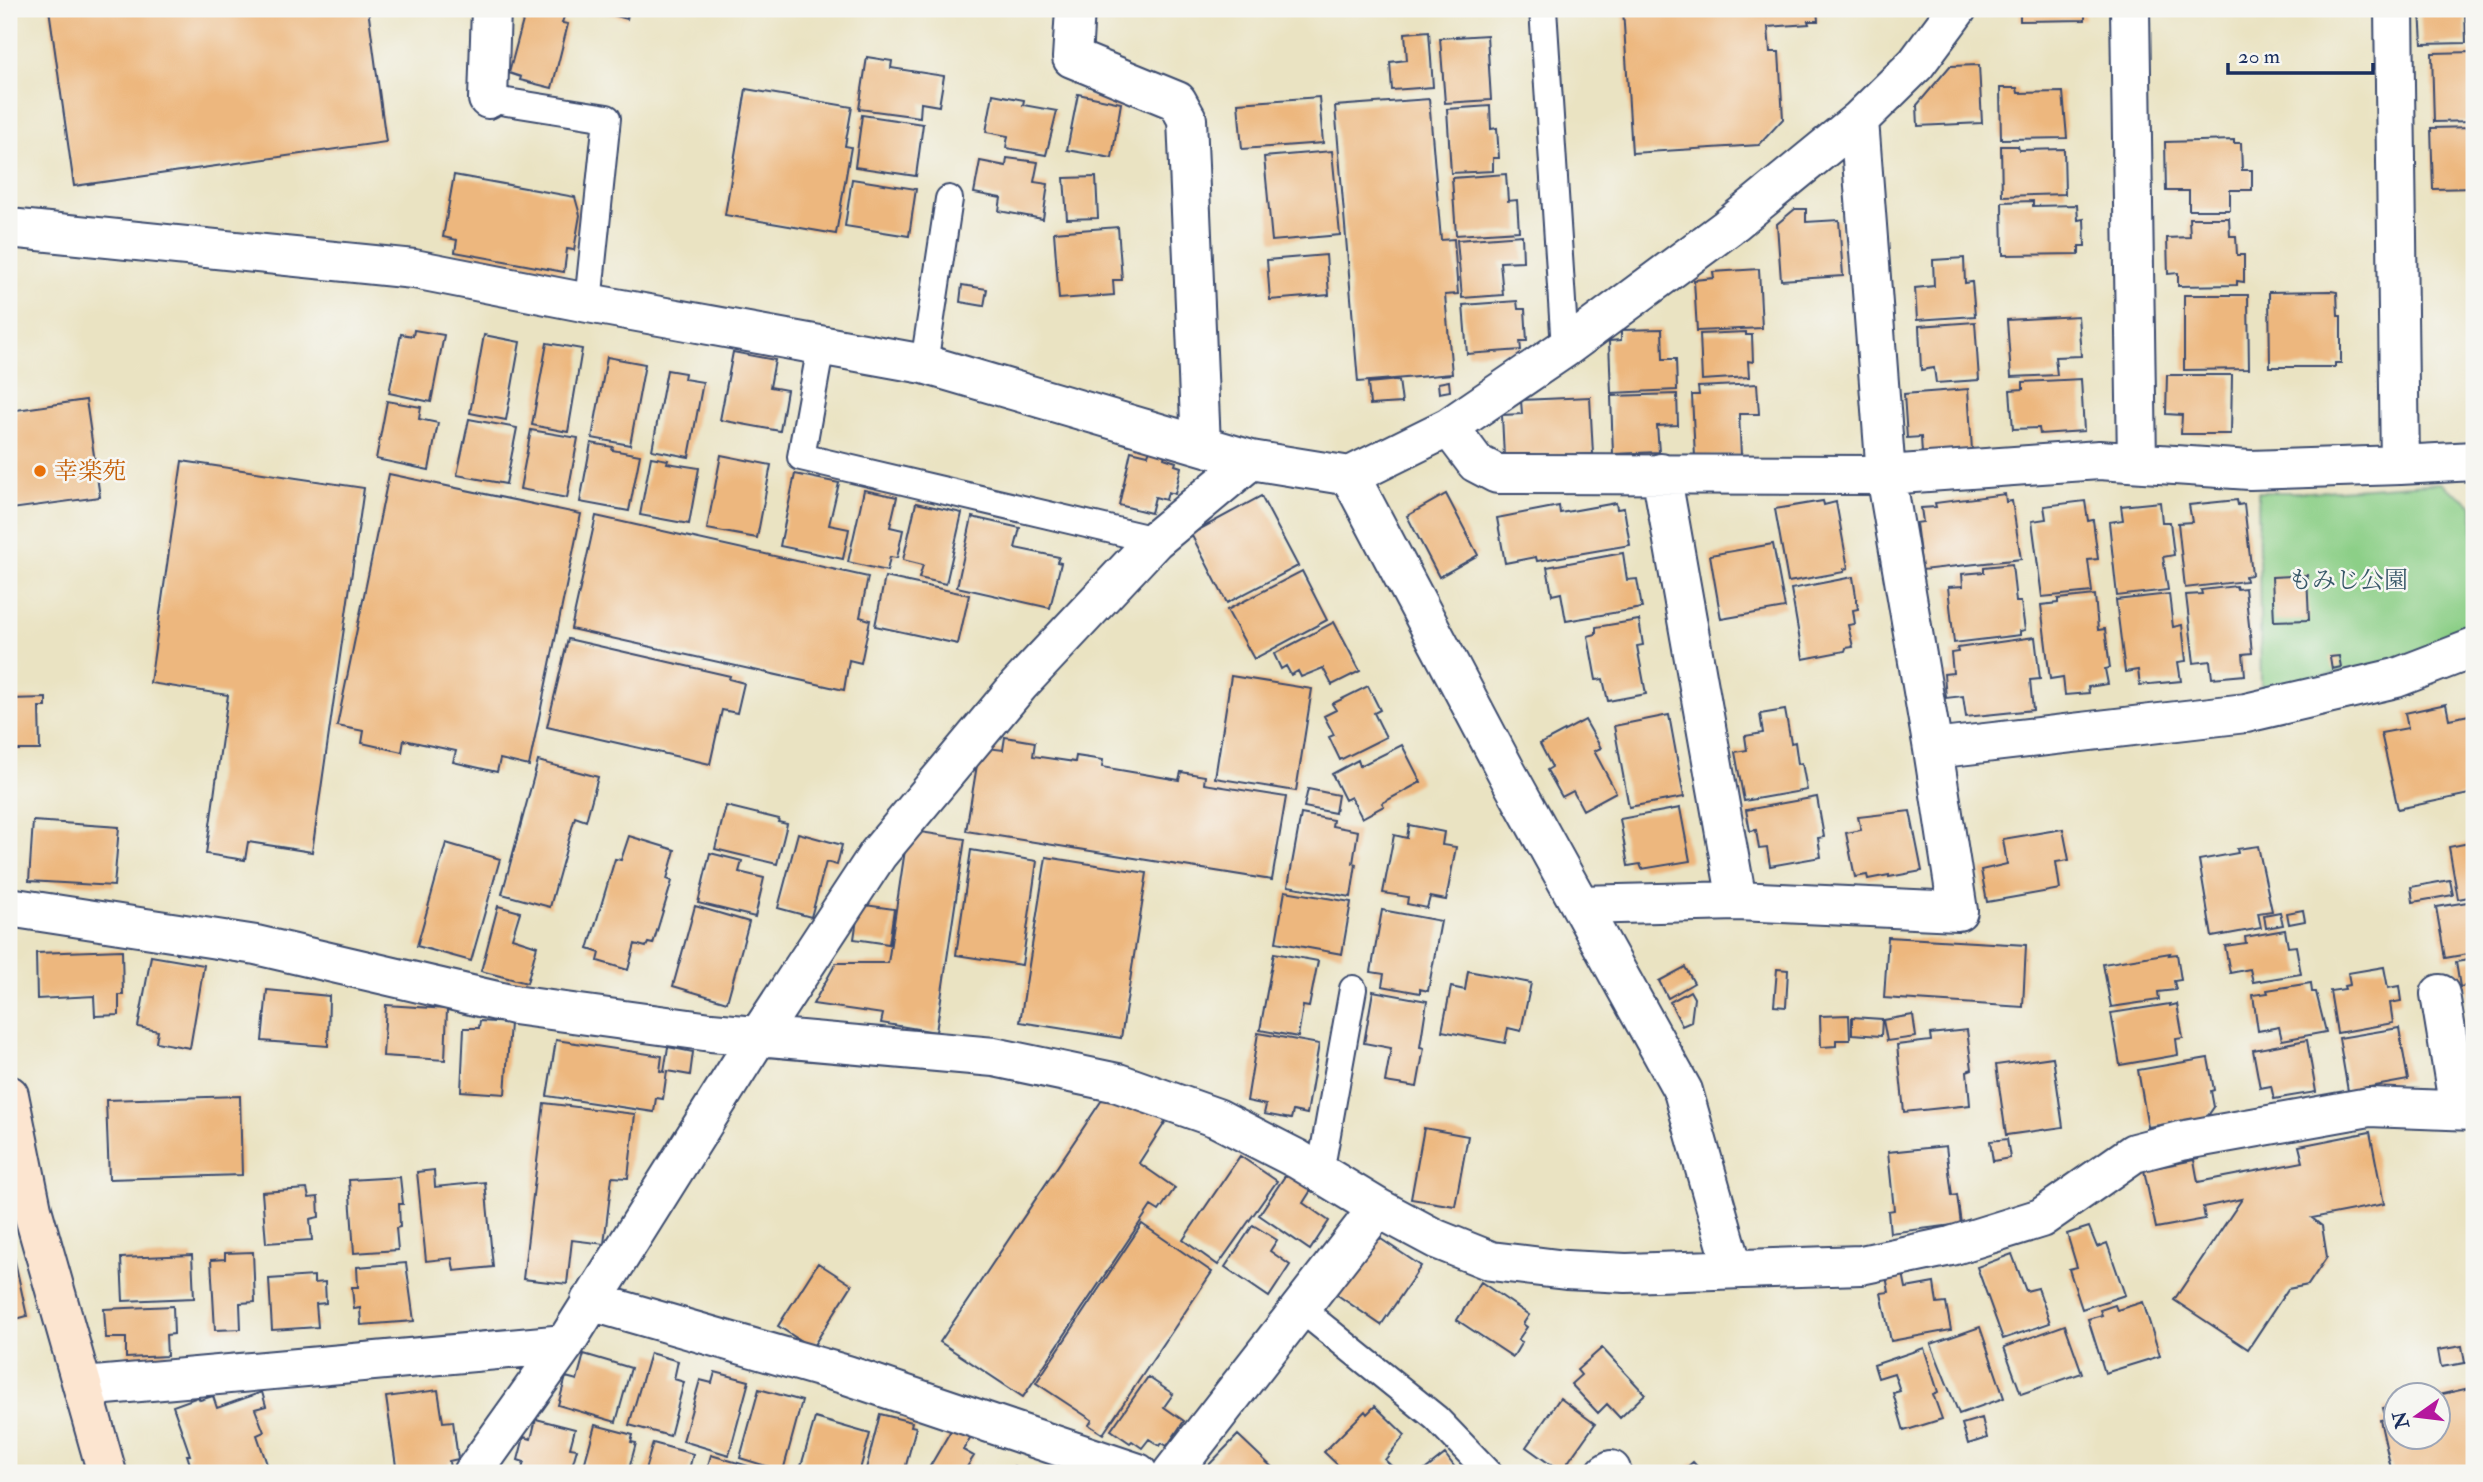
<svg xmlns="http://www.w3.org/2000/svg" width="2483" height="1482" viewBox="0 0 2483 1482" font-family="'IM FELL Double Pica','Noto Serif JP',serif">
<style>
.green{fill:#8ccf87;stroke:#547f72;stroke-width:2}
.building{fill:#edb77e}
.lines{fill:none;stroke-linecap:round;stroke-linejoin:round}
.lane-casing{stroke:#3a4a6d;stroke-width:30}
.street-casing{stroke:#3a4a6d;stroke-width:42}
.secondary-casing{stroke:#3a4a6d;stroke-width:42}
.lane{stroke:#fff;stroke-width:26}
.street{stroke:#fff;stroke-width:38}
.secondary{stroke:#fce5d0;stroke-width:38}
.food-dot{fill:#e8710a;stroke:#f6f6f2;stroke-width:2.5}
.labels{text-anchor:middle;stroke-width:5;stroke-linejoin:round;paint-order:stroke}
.food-label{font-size:24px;fill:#c56008;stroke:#f6f6f2;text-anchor:start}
.park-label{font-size:24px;fill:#375768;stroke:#f6f6f2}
</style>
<rect width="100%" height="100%" fill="#f6f6f2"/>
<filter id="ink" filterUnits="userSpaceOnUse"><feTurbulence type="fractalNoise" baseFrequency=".0143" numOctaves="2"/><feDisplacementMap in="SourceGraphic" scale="14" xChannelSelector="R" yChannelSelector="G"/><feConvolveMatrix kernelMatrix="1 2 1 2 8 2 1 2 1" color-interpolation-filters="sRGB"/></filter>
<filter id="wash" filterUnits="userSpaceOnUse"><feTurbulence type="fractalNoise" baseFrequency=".00686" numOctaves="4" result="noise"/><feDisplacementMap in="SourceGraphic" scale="28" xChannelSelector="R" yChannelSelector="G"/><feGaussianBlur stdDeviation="1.57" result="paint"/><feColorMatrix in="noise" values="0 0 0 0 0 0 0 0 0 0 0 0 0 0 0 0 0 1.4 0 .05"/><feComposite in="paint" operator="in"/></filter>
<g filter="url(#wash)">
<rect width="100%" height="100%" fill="#eae3c2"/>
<path class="green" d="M2441 483 2473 505 2474 626 2394 661 2261 689 2258 492H2309Z"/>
<g id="blocks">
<path class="building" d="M49 9H368L386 142 74 186Z
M532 9 566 10 562 23 568 24 552 88 520 80 521 77 509 73 525 13 531 15Z
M592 9H629L627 19Z
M1623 9H1817L1818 21H1808L1809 24 1768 27 1770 52H1779L1783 119 1759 145 1632 153Z
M2020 9H2085V20L2020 21Z
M2420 9H2465L2466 43 2422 44Z
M1429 31 1433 87 1392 90 1390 62 1407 60 1405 33Z
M1487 35 1491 100 1445 103 1440 38Z
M2474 52V121L2434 122 2432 53Z
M867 57 892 61 891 68 944 76 939 106 921 103 920 117 859 109Z
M1979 65 1982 123 1918 126 1917 105 1950 66Z
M2000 88H2017L2018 93 2063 92 2067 138 2001 139Z
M746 89 852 107 845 146 851 147 836 234 725 215Z
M993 94 1024 100 1023 105 1057 111 1046 155 1006 148 1008 136 986 132Z
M1078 94 1121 103 1112 158 1067 150Z
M1319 97 1323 143 1242 149 1238 103Z
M1429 99 1441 240 1454 239 1458 294 1445 295 1452 374 1358 382 1335 106Z
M1490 106 1491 129 1497 128 1499 158H1493V171L1451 173 1447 109Z
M862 115 923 124 916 176 855 167Z
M2474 127V188L2433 189 2431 128Z
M2234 140V143H2241L2242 170H2252V190H2230V210H2189V191H2166L2165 142Z
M2001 146H2018L2019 150 2064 149 2065 194 2002 196Z
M1332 151 1340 235 1272 241 1264 157Z
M1007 158 1038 162 1034 182 1048 184 1043 219 999 211 1001 198 974 193 980 161 1006 166Z
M1506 174 1508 201 1517 200 1519 231 1456 235 1452 178Z
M454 175 575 197 580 215 574 250 567 249 564 272 455 252 457 240 443 237Z
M1096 177 1098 218 1067 219 1064 178Z
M852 179 916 189 909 236 845 226Z
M2033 201V206L2077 205 2078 220 2084 219 2085 246H2079V254L2003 255 2002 202Z
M1795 209H1806V222L1839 220 1843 276 1781 280 1777 224Z
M2189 218H2229L2230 236H2236L2237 255H2244V282L2237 281V285L2178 286V273L2168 274 2167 238 2190 237Z
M1118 227 1122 280H1113L1114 295 1059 299 1054 232Z
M1522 235 1523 261 1500 262 1503 295 1462 298 1457 240Z
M1326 255 1329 295 1270 300 1267 260Z
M1964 258 1965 283 1972 282 1975 316 1917 320 1915 288 1934 286 1933 260Z
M1759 269 1762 328 1697 331 1694 280 1714 278 1713 272Z
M962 285 987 289 984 306 960 302Z
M2331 291 2337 292 2338 316H2341V363H2335V367H2270L2269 292Z
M2184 295H2248L2249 369 2184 370Z
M1517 301 1518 309H1525L1527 341H1520L1521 350 1467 354 1463 305Z
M2078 316 2081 356 2055 357 2057 375 2011 377 2007 320Z
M1975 322 1979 380 1936 383 1934 368 1921 370 1919 326Z
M1662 329 1663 359H1676L1677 390 1611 393 1609 341 1621 340V330Z
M414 330 444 335 431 402 389 393 401 334 413 336Z
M1746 332V335H1752L1753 362 1748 361 1749 377 1702 380 1700 334Z
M484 335 520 342 506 420 470 413Z
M547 343 582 349 568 432 532 425Z
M733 352 775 360 770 387 787 390 780 431 720 420Z
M607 357 645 364 630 445 592 438Z
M667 370 685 373 684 379 703 382 689 457 652 450Z
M2167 375H2232L2231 434H2181L2182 415 2166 414Z
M2081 379 2084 431 2040 434 2039 428 2013 429 2010 390 2023 389V382Z
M1399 380 1402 403 1370 405 1368 383Z
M1449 381 1450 391 1439 393 1438 383Z
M1757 384 1759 414H1739L1741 455 1695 457 1692 395H1699L1698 387Z
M1968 389 1972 450 1922 453 1921 437 1907 438 1904 394Z
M1677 394 1678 425 1657 426 1659 452 1613 454 1611 396Z
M1590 397 1593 454 1504 457 1502 415 1522 414 1521 400Z
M86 400 100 497 12 509 9 489V411Z
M387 401 421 407 419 419 438 423 429 470 376 459Z
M469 419 517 428 506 484 457 475Z
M531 430 578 438 567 498 520 489Z
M591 443 613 447 612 450 640 455 629 511 580 502Z
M1150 450 1165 453 1164 458 1176 462 1175 465 1181 467 1175 494 1168 492 1166 500 1155 497 1151 513 1119 505 1131 451 1148 455Z
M721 455 771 465 757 538 707 529Z
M651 457 668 460 667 463 699 468 689 524 640 515Z
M182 461 364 488 312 852 248 842 245 860 206 854 228 695 150 683Z
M389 474 581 514 529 766 500 759 497 772 453 762 456 751 404 740 402 752 362 743 364 731 337 726Z
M795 474 839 483 829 525 849 529 843 559 780 546Z
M864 490 897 497 890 527 903 530 897 558 890 557 887 571 848 562Z
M1446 494 1478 555 1439 577 1407 516Z
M2005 494 2006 502 2012 501 2021 559 1922 570 1916 523 1923 522 1921 508 1936 507 1935 503Z
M1261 496 1298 566 1227 603 1191 534Z
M2237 500 2238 505 2244 504 2252 575 2245 576 2246 581 2185 588 2178 523 2192 522 2189 505Z
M1823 501 1824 505 1836 502 1848 568 1844 569V572L1788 582 1775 509Z
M2085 501 2088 521 2093 520 2098 559 2088 560 2092 592 2042 597 2032 521 2046 519 2044 506Z
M2160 502 2162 522H2170L2174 555 2163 557 2168 590 2117 596 2109 522 2123 520 2121 506Z
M916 503 962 513 946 584 919 578 923 565 903 560Z
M1616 503 1617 509 1624 508 1630 545 1537 561 1536 557 1505 563 1497 518 1559 506 1560 513Z
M596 516 868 577 860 617 870 620 861 663 849 660 844 690 571 629Z
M972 517 1020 528 1015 548 1059 557 1057 562 1061 563 1050 608 957 587Z
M1773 544 1785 608 1721 619 1710 555Z
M1623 553 1627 580 1637 579 1642 608 1566 621 1561 593 1552 595 1547 567Z
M2012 564 2016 602H2021L2025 630 2020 631V635L1954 643 1948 587 1963 586 1962 574 1984 572V567Z
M1302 571 1327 620 1254 659 1227 610Z
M2307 575 2309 620 2274 621 2272 577Z
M885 577 969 595 958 644 875 626Z
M1853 577 1858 609 1853 610 1855 624 1848 625 1853 647 1846 648 1845 651 1803 659 1791 589Z
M2236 586 2237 589 2245 588 2252 653 2243 654 2245 675 2212 678 2210 661 2194 663 2186 595 2202 594 2201 590Z
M2169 594 2173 627 2182 625 2186 661 2178 662 2181 681 2140 685 2138 670 2125 672 2116 600Z
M2095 595 2098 630 2105 629 2110 668 2105 669 2108 684 2088 687 2089 693 2065 695 2063 677 2050 679 2041 605 2058 603V599Z
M1639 620 1643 645 1637 646 1646 694 1608 701 1603 679 1596 680 1588 636 1596 634V627Z
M1334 622 1360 671 1332 685 1323 668 1301 677 1298 671 1291 675 1286 666 1281 669 1274 654Z
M2035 637 2040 679 2030 680 2033 710 1966 717 1963 696 1946 698 1944 674 1953 673 1951 653 1958 652 1957 648Z
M568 639 730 676 729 679 744 683 737 713 722 710 710 764 547 727Z
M2339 656 2341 667 2332 669 2330 657Z
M1231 676 1312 689 1296 791 1215 778Z
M1368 686 1380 710 1374 713 1386 737 1340 760 1329 737 1334 735 1324 716 1336 710 1332 704Z
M46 698V707H39L40 750H9V699Z
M2446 704 2449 719 2474 714V793L2398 809 2381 733 2408 728 2405 713Z
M1785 710 1791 743 1795 742 1798 764 1802 763 1807 790 1744 801 1735 752 1747 750 1745 736 1763 733 1760 714Z
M1669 715 1684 797 1629 807 1614 726Z
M1585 720 1601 748 1594 751 1616 792 1583 810 1573 791 1562 797 1547 770 1552 767 1540 744Z
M1005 737 1035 742 1033 756 1075 762 1076 756 1103 760 1102 767 1179 780 1181 772 1205 776 1204 784 1286 797 1272 880 966 831 980 747 1003 750Z
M1402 745 1421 782 1382 803 1384 806 1362 818 1351 797 1345 800 1332 774 1358 760 1360 766Z
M538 761 598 777 586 821 575 817 550 907 502 894Z
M1308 789 1338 795 1335 813 1304 807Z
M1817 797 1824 837 1818 838 1821 857 1770 866 1767 848 1759 849 1756 830 1750 831 1746 810Z
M726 806 779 819 778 822 787 824 777 864 715 849Z
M1680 808 1690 861 1642 869 1640 864 1628 866 1620 819Z
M1910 811 1922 871 1889 877V875L1868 879 1867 875 1855 877 1846 833 1861 830 1858 817Z
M1301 814 1333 820 1332 826 1358 831 1353 863 1356 864 1351 897 1288 886Z
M33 821 119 827 114 886 29 881Z
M1409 825 1444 832 1442 845 1456 847 1446 900 1430 897 1427 908 1407 904 1408 897 1383 893 1394 835 1407 838Z
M2063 829 2069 860 2056 862 2060 889 1987 902 1981 870 2007 864 2003 839Z
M908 830 965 839 936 1032 881 1023 883 1014 813 1004 836 963H888Z
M798 833 842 845 837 865 826 862 811 917 778 908Z
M629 836 675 850 667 879 672 881 653 944 648 943 646 947 635 944 628 970 598 961 600 953 588 949 615 859 621 860Z
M2474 842V896L2458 899 2449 847Z
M446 843 500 859 471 961 417 946Z
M2258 846 2272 911 2258 913 2261 928 2212 937 2199 860 2238 853 2237 849Z
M971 850 1037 861 1022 965 956 955Z
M710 853 742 861 739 872 764 878 755 917 698 903Z
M1046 857 1147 873 1121 1038 1020 1022Z
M2450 880 2453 895 2413 902 2411 887Z
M1285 891 1351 902 1342 954 1276 942Z
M2474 901V953L2445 958 2436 907Z
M865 905 894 909 889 944 854 939 858 912H863Z
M498 906 520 912 512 938 537 946 527 983 481 971Z
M695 906 749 922 727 1002 673 986Z
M1382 910 1441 921 1428 991 1420 989V993L1382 986 1384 974 1371 972Z
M2303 910 2305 921 2289 924 2287 913Z
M2280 912 2283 925 2266 928 2264 915Z
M2285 930 2288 947 2296 946 2301 974 2253 982 2250 969 2230 973 2225 946 2246 943 2245 937Z
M1888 937 2026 945 2023 1007 1884 998Z
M122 950 123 995H119V1015L95 1016 94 996 37 999 36 953Z
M1274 953 1318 961 1309 1007 1303 1006 1298 1037 1260 1030Z
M2170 953 2169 955 2177 954 2181 980 2174 981 2176 990 2158 992 2159 1000 2111 1007 2103 964Z
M151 956 204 965 190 1048 156 1042 158 1031 138 1027Z
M2474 959V1002L2469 1003 2466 986 2460 987 2456 962Z
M1685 967 1694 983 1668 998 1659 981Z
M2384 967 2388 988 2399 986 2401 1001 2390 1003 2393 1023 2337 1033 2330 991 2345 989 2344 986 2350 985 2348 973Z
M1777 969 1788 970 1786 1007 1774 1006Z
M1468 971 1531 983 1521 1031 1508 1028 1505 1043 1442 1031 1451 987 1465 990Z
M2311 983 2312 992H2316L2326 1032 2282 1040 2279 1027 2258 1031 2253 995 2268 993 2267 990Z
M267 990 329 996 328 1046 262 1041Z
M1373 991 1427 1001 1420 1047 1424 1048 1417 1087 1385 1082 1391 1048 1364 1043Z
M1690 991 1694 998 1691 1022 1682 1026 1670 1002Z
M2170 1004V1006L2177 1004 2183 1038 2176 1039 2178 1055 2120 1065 2111 1013Z
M386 1005 447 1009 445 1060 383 1056Z
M1849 1015 1850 1040H1836V1046L1821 1047 1820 1016Z
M1913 1015 1916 1037 1887 1041 1883 1020Z
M1852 1017 1882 1019 1881 1036 1852 1034Z
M480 1021 510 1023 505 1094 461 1091 464 1028H479Z
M2399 1028 2408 1080 2348 1091 2339 1038Z
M1967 1030 1972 1069 1967 1071 1970 1105 1904 1112 1897 1045 1931 1041 1930 1034Z
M1258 1033 1319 1044 1307 1114 1293 1111 1291 1119 1264 1114 1266 1105 1247 1101Z
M556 1040 662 1056 660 1071 664 1072 668 1047 693 1052 690 1075 667 1071 663 1099 656 1098 654 1112 547 1096Z
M2307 1040 2316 1092 2274 1099 2271 1086 2260 1088 2253 1050Z
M2053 1057 2063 1127 2006 1135 1996 1065Z
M2208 1058 2214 1090 2211 1091 2214 1107 2207 1117 2148 1127 2138 1070Z
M1106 1094 1168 1118 1139 1163 1175 1188 1159 1211 1151 1206 1023 1397 940 1342Z
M240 1096 242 1175 109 1179 106 1100Z
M544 1103 635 1114 628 1178 612 1177 604 1244 572 1240 567 1284 523 1279Z
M1424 1128 1468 1136 1455 1206 1411 1199Z
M2370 1132 2384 1204 2312 1218 2322 1226 2327 1257 2308 1285 2288 1289 2248 1349 2174 1300 2242 1199 2203 1207 2205 1219 2156 1228 2144 1170 2194 1160 2198 1182 2303 1162 2299 1146Z
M2007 1139 2010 1158 1993 1161 1990 1141Z
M1946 1146 1952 1196 1957 1195 1961 1224 1890 1233 1888 1211 1894 1210 1888 1152Z
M1240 1156 1277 1181 1218 1265 1183 1240Z
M434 1170 435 1187 485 1182 493 1267 454 1271 452 1258 426 1261 417 1172Z
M1289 1170 1313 1187 1303 1203 1329 1221 1310 1250 1259 1215Z
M400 1177 403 1204H399L400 1227 396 1228 398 1250 354 1253 349 1180Z
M307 1189 309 1198 318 1197 319 1217 310 1219 312 1240 266 1243 262 1192Z
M1142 1224 1212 1272 1103 1434 1089 1425 1092 1420 1036 1383Z
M1253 1225 1277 1240 1270 1251 1290 1265 1269 1297 1225 1267Z
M2089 1227 2097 1247 2107 1243 2125 1295 2082 1309 2069 1269 2077 1267 2067 1234Z
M1375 1235 1421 1266 1381 1325 1336 1294Z
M253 1252 255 1302 240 1303 241 1329 215 1330 211 1260 225 1259V1253Z
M2012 1254 2026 1291 2038 1288 2050 1323 2003 1339 1977 1267Z
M192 1255 194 1298 123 1301 121 1258Z
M14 1257 27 1316 9 1321V1258Z
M406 1263 414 1321 361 1325 360 1308 354 1309 352 1287H358L357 1267Z
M818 1263 852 1285 812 1348 778 1326Z
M1903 1273 1906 1288 1934 1283 1937 1304 1946 1303 1951 1330 1891 1341 1881 1293 1889 1292 1886 1276Z
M314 1276V1283L325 1282 326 1303 316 1304 318 1327 272 1330 269 1279Z
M1481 1282 1529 1315 1523 1324 1527 1327 1518 1340 1522 1342 1513 1357 1457 1320Z
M2143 1302 2160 1356 2105 1373 2088 1319 2102 1315 2100 1310 2115 1305 2117 1310Z
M173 1306 174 1334 166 1335 167 1356 126 1358V1338H106L104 1309Z
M2065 1325 2082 1373 2021 1394 2004 1347Z
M1980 1327 2004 1398 1959 1414 1931 1344Z
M2462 1346 2465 1363 2441 1367 2438 1350Z
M1602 1348 1645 1394 1620 1418 1607 1404 1598 1413 1571 1384 1581 1375 1577 1370Z
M1924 1348 1938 1392 1933 1394 1942 1419 1904 1431 1893 1393 1900 1391 1894 1373 1878 1378 1874 1365Z
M650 1353 678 1361 674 1379 684 1382 670 1436 629 1425Z
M584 1354 631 1368 616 1422 558 1405 566 1377 577 1380Z
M715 1372 749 1381 729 1455 683 1441 700 1380 712 1383Z
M1148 1377 1173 1394 1164 1407 1184 1421 1167 1446 1162 1443 1160 1446 1149 1439 1142 1448 1132 1441 1130 1443 1111 1430Z
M2474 1387V1473H2392L2380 1420 2386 1419 2383 1408 2396 1405V1436H2438V1395Z
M759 1389 802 1401 783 1471 740 1458Z
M438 1390 443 1422 453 1421 458 1459 449 1461 450 1469 430 1473H397L386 1397Z
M262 1392 266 1406 255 1409 264 1432 257 1435 270 1473H193L187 1455H190L173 1406 198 1397 200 1400 213 1396 217 1408Z
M1560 1398 1595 1424 1561 1472 1526 1447Z
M1375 1406 1405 1435 1385 1460 1399 1473H1346L1324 1452 1365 1411 1367 1414Z
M880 1414 912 1422 911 1426 916 1427 904 1473H865Z
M815 1418 870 1434 859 1473H799Z
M1982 1418 1987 1438 1968 1444 1962 1424Z
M536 1419 575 1429 570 1448 577 1449 570 1473H521L524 1462 518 1460 524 1437 531 1439Z
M595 1425 633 1435 631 1442 636 1443 628 1473H582Z
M953 1427 970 1438 963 1450 974 1456 963 1473H926Z
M1238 1435 1278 1473H1201Z
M653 1443 693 1454 688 1473H644Z
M1445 1454 1459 1473H1421Z
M711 1455 755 1468 754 1473H706Z
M1693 1462 1703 1473H1680Z
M1014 1466 1025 1473H1009Z"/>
</g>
</g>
<g filter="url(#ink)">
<use href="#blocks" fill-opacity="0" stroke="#3a4a6d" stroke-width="2"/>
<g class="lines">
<defs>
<path id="lane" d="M1543 9 1565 348
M488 99 607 118 588 303
M821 346 801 457 1155 540
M924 364 949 199
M1320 1173 1353 989
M1301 1309 1436 1418 1489 1473"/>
<path id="street" d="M1075 9 1072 58 1177 101 1187 119 1201 445
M2130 9 2137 462
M488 99 491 9
M9 228 414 269 588 303 924 364 1251 460 1350 476 1449 427 1565 348 1727 228 1859 120 1916 64 1957 9
M1449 427 1476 463 1497 474 1886 475 2099 460 2250 470 2400 465 2394 9
M2400 465 2474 461
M1661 473 1737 901
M1350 476 1507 773 1683 1091 1733 1268
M1933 749 2246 713 2396 678 2474 648
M1580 905 1737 901 1958 911 1933 749 1886 475 1859 120
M9 907 256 945 514 1005 711 1032 994 1057 1118 1083 1217 1118 1297 1159 1378 1208 1436 1239 1491 1261 1566 1270 1626 1273 1861 1265 1951 1246 2041 1218 2134 1153 2180 1141 2369 1107 2474 1111
M2440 994 2459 1109
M590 1301 847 1375 1138 1473
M84 1387 565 1344
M473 1473 565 1344 759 1035 878 854 1019 685 1155 540 1251 460
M1172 1473 1378 1208
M1606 1473 1611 1470"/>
<path id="secondary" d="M9 1095 32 1209 107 1473"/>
</defs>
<use href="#lane" class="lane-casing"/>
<use href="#street" class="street-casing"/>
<use href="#secondary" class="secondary-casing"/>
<use href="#lane" class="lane"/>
<use href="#street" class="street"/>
<use href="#secondary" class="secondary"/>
</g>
</g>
<circle class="food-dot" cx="40" cy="471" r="7"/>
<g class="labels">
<g class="food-label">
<text x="54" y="479">幸楽苑</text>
</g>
<g class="park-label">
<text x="2348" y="588">もみじ公園</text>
</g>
</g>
<rect width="2483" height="1482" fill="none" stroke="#f6f6f2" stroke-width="35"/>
<g transform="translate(2417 1416) rotate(256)"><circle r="33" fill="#f6f6f2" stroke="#9ea6b7" stroke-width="2"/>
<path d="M0-5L12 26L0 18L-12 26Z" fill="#b5179e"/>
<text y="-10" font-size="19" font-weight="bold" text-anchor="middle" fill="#1b2f5e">N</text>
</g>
<path d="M2228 63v10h145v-10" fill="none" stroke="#1b2f5e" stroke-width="3.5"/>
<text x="2238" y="63" font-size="21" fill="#1b2f5e" stroke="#f6f6f2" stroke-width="5" paint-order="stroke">20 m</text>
</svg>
